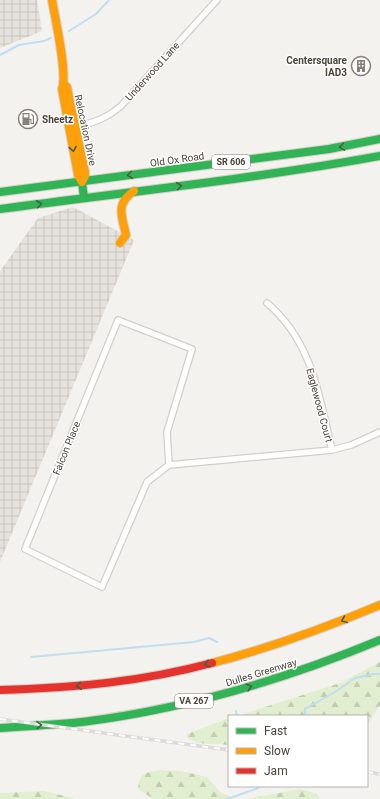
<svg xmlns="http://www.w3.org/2000/svg" width="380" height="799" viewBox="0 0 380 799" font-family="Roboto,sans-serif">
<style>
.industrial{fill:url(#industrial-grid)}
.forest{fill:url(#forest-firs)}
.lines{fill:none;stroke-linecap:round;stroke-linejoin:round}
.stream{stroke:#c0ddf1;stroke-width:2}
.street-casing{stroke:#d2d0cb;stroke-width:8}
.fast-casing{stroke:#d3cfc5;stroke-width:10}
.slow-casing{stroke:#d3cfc5;stroke-width:10}
.jam-casing{stroke:#d3cfc5;stroke-width:10}
.street{stroke:#fdfdfc;stroke-width:5.5}
.fast{stroke:#30b455;stroke-width:8}
.slow{stroke:#ff9f0a;stroke-width:8}
.jam{stroke:#e5322d;stroke-width:8}
.rail-casing{stroke:#dbdbda;stroke-width:3.5}
.rail{stroke:#fff;stroke-width:2;stroke-dasharray:6;stroke-linecap:butt}
.oneway{stroke:#446040}
.labels{text-anchor:middle;stroke-width:3;stroke-linejoin:round;paint-order:stroke}
.shield{fill:#fff;stroke:#817c74;stroke-width:1}
.shield-label{font-size:9px;font-weight:bold;fill:#4b4439}
.poi-label{font-size:10px;font-weight:bold;fill:#4b4439;stroke:#fff;text-anchor:end}
.street-label{font-size:10px;fill:#4b4439;stroke:#fff}
</style>
<defs>
<pattern id="industrial-grid" width="8" height="8" patternUnits="userSpaceOnUse"><rect width="8" height="8" fill="#e6e2de"/><path d="M0 4h8M4 0v8" fill="none" stroke="#c7c3bf"/></pattern>
<pattern id="forest-firs" width="22" height="20" patternUnits="userSpaceOnUse"><rect width="22" height="20" fill="#e1eecf"/><path d="M5 1l3.5 6h-7zM16 11l3.5 6h-7z" fill="#c3cdb2"/></pattern>
</defs>
<rect width="100%" height="100%" fill="#f4f2ee"/>
<path class="industrial" d="M0 0H37L42 31 0 48Z
M73 207 134 240 0 562V271L38 218Z"/>
<path class="forest" d="M380 662V705L367 726V716H237L340 683Z
M229 718V745L198 743 187 738V734Z
M159 770 181 771 207 777 221 793 237 799H153L138 789C140 772 143 774 159 770Z
M300 789 318 794 319 799H247Z
M44 791 77 799H0V793Z"/>
<g class="lines">
<path class="stream" d="M69 31 96 14 109 0
M0 55 19 45 44 41 51 38
M31 657 194 642 209 638 217 642
M236 711 237 716
M305 716V709L335 692 355 678 373 674H380
M227 799 256 789 261 786"/>
<defs>
<path id="street" d="M76 126C94 123 107 118 121 106L217 0
M267 303C312 341 319 395 332 450
M169 465 167 432 192 349 118 320 25 549 102 587 147 482 169 465 332 450 351 445 380 432"/>
<path id="fast" d="M82 182 84 198
M0 192 329 149 380 139
M0 209C127 192 254 179 380 156
M0 728C27 726 55 725 82 722 185 709 284 680 380 640"/>
<path id="slow" d="M52 0C55 18 68 74 62 89L78 175 82 182 85 176V172L67 87 64 84
M120 243 126 235C122 216 115 204 134 191
M212 663C270 648 325 628 380 605"/>
<path id="jam" d="M0 690C73 688 141 682 212 663"/>
</defs>
<use href="#street" class="street-casing"/>
<use href="#fast" class="fast-casing"/>
<use href="#slow" class="slow-casing"/>
<use href="#jam" class="jam-casing"/>
<use href="#street" class="street"/>
<use href="#fast" class="fast"/>
<use href="#slow" class="slow"/>
<use href="#jam" class="jam"/>
<defs>
<path id="rail" d="M0 719 229 750
M367 772 380 774"/>
</defs>
<use href="#rail" class="rail-casing"/>
<use href="#rail" class="rail"/>
</g>
<defs><path id="oneway-chevron" d="M-2-3.5L2.5 0L-2 3.5" fill="none" stroke-width="1.6" stroke-linecap="round" stroke-linejoin="round"/></defs>
<g class="oneway">
<use href="#oneway-chevron" transform="translate(342 147) rotate(171)"/>
<use href="#oneway-chevron" transform="translate(73 149) rotate(80)"/>
<use href="#oneway-chevron" transform="translate(130 175) rotate(172)"/>
<use href="#oneway-chevron" transform="translate(179 186) rotate(-7)"/>
<use href="#oneway-chevron" transform="translate(39 204) rotate(-7)"/>
<use href="#oneway-chevron" transform="translate(344 620) rotate(158)"/>
<use href="#oneway-chevron" transform="translate(207 664) rotate(166)"/>
<use href="#oneway-chevron" transform="translate(79 686) rotate(174)"/>
<use href="#oneway-chevron" transform="translate(249 687) rotate(-15)"/>
<use href="#oneway-chevron" transform="translate(39 725) rotate(-3)"/>
</g>
<defs>
<symbol id="building-ring" viewBox="-11 -11 22 22"><circle r="9.5" fill="#fff" stroke="#868178" stroke-width="1.5"/><path d="M-4-6H4V6H1V3H-1V6H-4ZM-2.5-4.3h1.7v1.8h-1.7ZM.8-4.3h1.7v1.8H.8ZM-2.5-1h1.7V.8h-1.7ZM.8-1h1.7V.8H.8Z" fill="#868178"/></symbol>
<symbol id="fuel-ring" viewBox="-11 -11 22 22"><circle r="9.5" fill="#fff" stroke="#868178" stroke-width="1.5"/><path d="M-5.5-6h7V0h2V4h1.3V-2.5L3-4.5l.8-.8L6-3V5H2.5V1h-1V6h-7ZM-4.2-4.7v3.2H.2V-4.7Z" fill="#868178"/></symbol>
</defs>
<g fill-rule="evenodd">
<use href="#building-ring" x="350" y="55" width="22" height="22"/>
<use href="#fuel-ring" x="17" y="108" width="22" height="22"/>
</g>
<g class="labels">
<g class="shield">
<rect x="212" y="155" width="38" height="14" rx="3"/>
<rect x="175" y="694" width="38" height="14" rx="3"/>
</g>
<g class="shield-label">
<text x="231" y="165">SR 606</text>
<text x="194" y="704">VA 267</text>
</g>
<g class="poi-label">
<text x="347" y="64">Centersquare<tspan x="347" dy="12">IAD3</tspan></text>
<text x="42" y="123" text-anchor="start">Sheetz</text>
</g>
<g class="street-label">
<text transform="translate(152 71) rotate(-48)" y="4">Underwood Lane</text>
<text transform="translate(86 130) rotate(78)" y="4">Relocation Drive</text>
<text transform="translate(177 159) rotate(-8)" y="4">Old Ox Road</text>
<text transform="translate(320 405) rotate(75)" y="4">Eaglewood Court</text>
<text transform="translate(66 448) rotate(-68)" y="4">Falcon Place</text>
<text transform="translate(261 672) rotate(-17)" y="4">Dulles Greenway</text>
</g>
</g>
<rect x="228" y="715" width="140" height="72" fill="#ffffff" stroke="#b7b4b0"/>
<rect x="236" y="728" width="20" height="6" fill="#30b455" stroke="#b7b4b0"/>
<text x="264" y="735" font-size="12" fill="#4b4439">Fast</text>
<rect x="236" y="748" width="20" height="6" fill="#ff9f0a" stroke="#b7b4b0"/>
<text x="264" y="755" font-size="12" fill="#4b4439">Slow</text>
<rect x="236" y="768" width="20" height="6" fill="#e5322d" stroke="#b7b4b0"/>
<text x="264" y="775" font-size="12" fill="#4b4439">Jam</text>
</svg>
